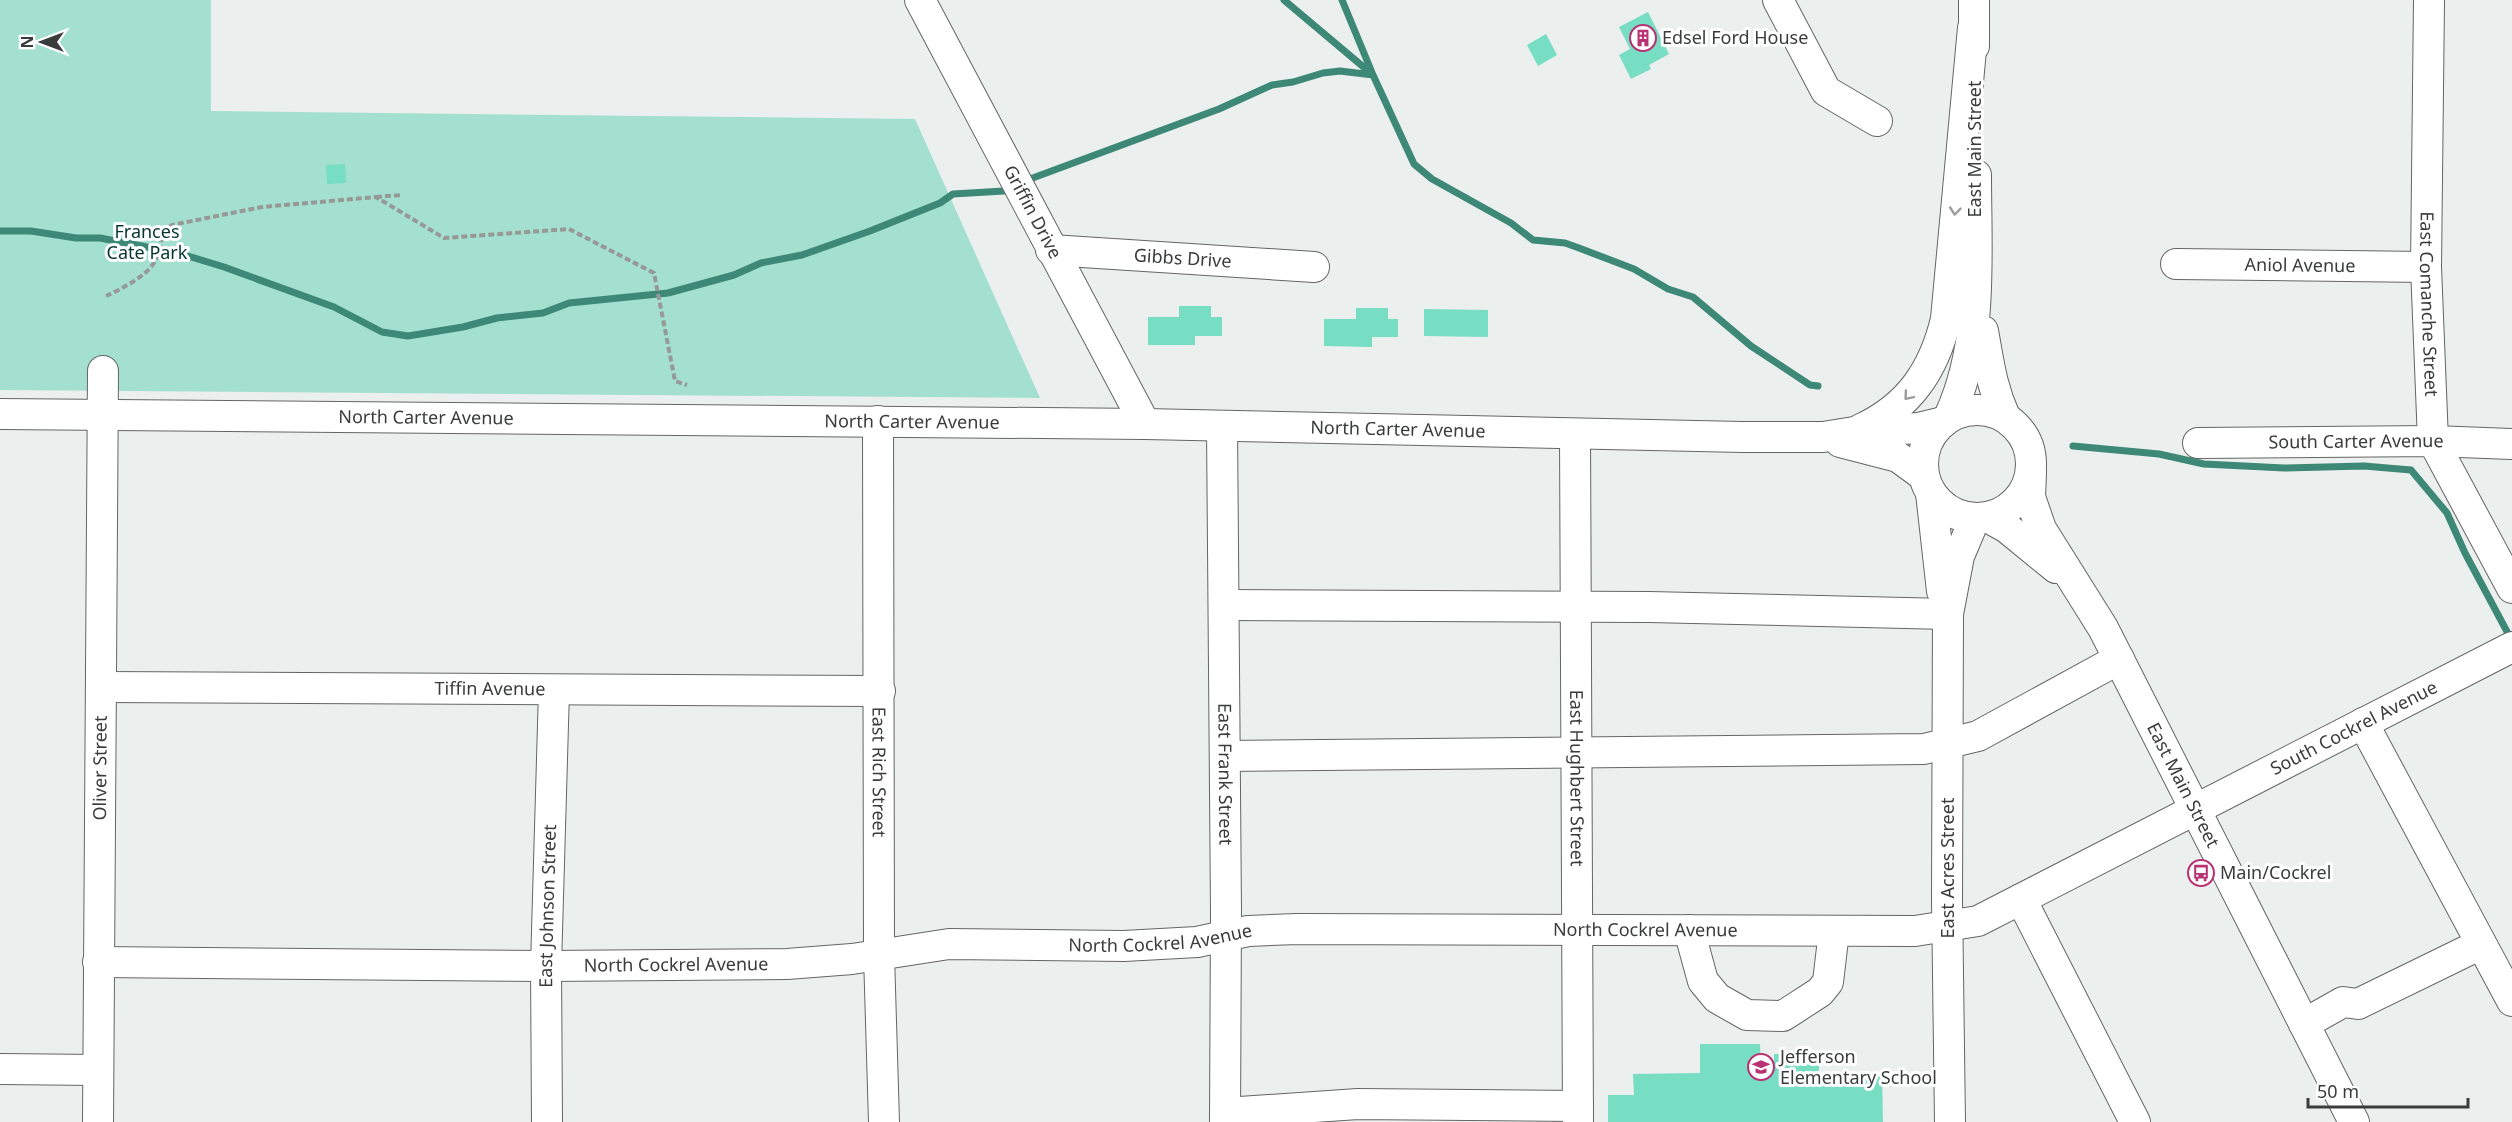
<svg xmlns="http://www.w3.org/2000/svg" width="2512" height="1122" viewBox="0 0 2512 1122" font-family="'Noto Sans',sans-serif">
<style>
.green{fill:#a4e0cf}
.lines{fill:none;stroke-linecap:round;stroke-linejoin:round}
.stream{stroke:#3d8876;stroke-width:7}
.building{fill:#77ddc3}
.minor-casing{stroke:#636665;stroke-width:32}
.path{stroke:#969998;stroke-width:4;stroke-dasharray:6 3;stroke-linecap:butt}
.minor{stroke:#fff;stroke-width:30}
.oneway{stroke:#9c9e9d}
.labels{text-anchor:middle;stroke-width:6;stroke-linejoin:round;paint-order:stroke}
.poi-label{font-size:18px;fill:#3a3c3b;stroke:#fff;text-anchor:start}
.street-label{font-size:18px;fill:#3a3c3b;stroke:#fff}
.park-label{font-size:18px;fill:#04362c;stroke:#fff}
</style>
<rect width="100%" height="100%" fill="#ebefee"/>
<path class="green" d="M0 0H211V111L915 119 1040 398 0 390Z"/>
<g class="lines">
<path class="stream" d="M1284 0 1373 75 1414 164 1432 179 1511 223 1533 240 1565 243 1579 248 1634 269 1668 289 1693 297 1751 346 1810 385 1818 386
M1030 179 1219 109 1272 85 1293 82 1323 73 1340 71 1373 75 1342 0
M0 231H31L76 238H100L178 253 224 267 334 307 382 332 408 336 463 327 497 318 543 313 569 303 668 293 734 275 761 263 802 255 870 231 940 203 953 194 1004 191
M2073 446 2159 454 2204 464 2284 468 2364 466 2411 470 2447 513 2465 553 2511 639"/>
</g>
<path class="building" d="M1648 12 1669 54 1649 65 1651 69 1631 79 1619 55 1630 49 1619 27Z
M1546 34 1557 55 1538 66 1527 45Z
M345 164 346 183 327 184 326 165Z
M1179 306H1211V317H1222V336H1195V345H1148V317H1179Z
M1356 308H1388V319H1398V337H1372V347L1324 346V319H1356Z
M1424 309 1488 310V337L1424 336Z
M1700 1044H1760L1761 1071H1774V1054H1819V1073H1882L1883 1122H1608V1095H1634L1633 1074 1700 1073Z"/>
<g class="lines">
<defs>
<g id="minor">
<path id="s1" d="M920 0 1145 424"/>
<path d="M1778 0 1826 91 1877 121"/>
<path d="M1974 0V46"/>
<path id="s2" d="M2429 0 2426 267 2433 441 2512 588"/>
<path id="s3" d="M1051 250 1314 267"/>
<path id="s4" d="M2176 264 2426 267"/>
<path d="M1983 331C1989 363 1991 385 2005 417"/>
<circle cx="1977" cy="464" r="54"/>
<path id="s5" d="M0 414 1145 424 1743 437H1823L1854 432 1918 428 1943 422"/>
<path d="M1949 417C1984 342 1976 255 1976 175"/>
<path id="s6" d="M878 421 879 955 884 1122"/>
<path id="s7" d="M1222 426 1226 912 1225 1122"/>
<path d="M1861 429C1909 407 1934 370 1946 319L1973 28"/>
<path id="s8" d="M1575 434 1578 1122"/>
<path d="M1840 442 1898 457 1924 476"/>
<path id="s9" d="M2198 443 2433 441 2512 444"/>
<path id="s10" d="M2031 472 2030 497 2041 529 2103 628 2354 1122"/>
<path d="M1931 493 1942 591"/>
<path d="M1989 518 2007 528 2056 568"/>
<path d="M1224 605 1649 607 1948 614"/>
<path id="s11" d="M102 687 880 691"/>
<path d="M2363 723 2512 1001"/>
<path d="M1225 756 1924 749 1978 736 2119 659"/>
<path d="M2021 899 2135 1122"/>
<path d="M1689 930 1703 981 1717 998 1747 1015 1783 1016 1820 992 1828 982 1834 931"/>
<path id="s12" d="M98 962 546 966 787 964 852 959 949 944 1124 946 1197 942 1248 931 1297 929 1915 931 1978 921 2512 647"/>
<path d="M2304 1024 2343 1002 2358 1004 2481 944"/>
<path d="M0 1069 98 1070"/>
<path d="M1225 1113 1358 1104 1578 1106"/>
<path id="s13" d="M98 1122 103 371"/>
<path id="s14" d="M547 1122 546 966 554 690"/>
<path d="M1950 1122 1947 900 1948 614 1959 556 1975 518"/>
</g>
</defs>
<use href="#minor" class="minor-casing"/>
<path class="path" d="M376 197 402 195
M106 296C121 289 145 277 154 263 163 250 157 234 172 225L262 207 376 197 444 238 569 229 654 273 675 381 687 385"/>
<use href="#minor" class="minor"/>
</g>
<defs><path id="oneway-chevron" d="M-2-3.5L2.5 0L-2 3.5" fill="none" stroke-width="1.6" stroke-linecap="round" stroke-linejoin="round" transform="scale(1.5)"/></defs>
<g class="oneway">
<use href="#oneway-chevron" transform="translate(1955 211) rotate(96)"/>
<use href="#oneway-chevron" transform="translate(1908 396) rotate(130)"/>
</g>
<defs>
<symbol id="building-ring" viewBox="-11 -11 22 22"><circle r="9.5" fill="#fff" stroke="#b93274" stroke-width="1.5"/><path d="M-4-6H4V6H1V3H-1V6H-4ZM-2.5-4.3h1.7v1.8h-1.7ZM.8-4.3h1.7v1.8H.8ZM-2.5-1h1.7V.8h-1.7ZM.8-1h1.7V.8H.8Z" fill="#b93274"/></symbol>
<symbol id="bus-ring" viewBox="-11 -11 22 22"><circle r="9.5" fill="#fff" stroke="#b93274" stroke-width="1.5"/><path d="M-5-6H5V4H4V6H2V4H-2V6H-4V4H-5ZM-3.5-4V0h7V-4ZM-3.5 1.2v1.5H-2V1.2ZM2 1.2v1.5H3.5V1.2Z" fill="#b93274"/></symbol>
<symbol id="school-ring" viewBox="-11 -11 22 22"><circle r="9.5" fill="#fff" stroke="#b93274" stroke-width="1.5"/><path d="M0-5L7-2L0 1L-7-2ZM-4 1L0 2.5L4 1V4Q0 6-4 4Z" fill="#b93274"/></symbol>
</defs>
<g fill-rule="evenodd">
<use href="#building-ring" x="1628" y="23" width="30" height="30"/>
<use href="#bus-ring" x="2186" y="858" width="30" height="30"/>
<use href="#school-ring" x="1746" y="1052" width="30" height="30"/>
</g>
<g class="labels">
<g class="poi-label">
<text x="1662" y="44">Edsel Ford House</text>
<text x="2220" y="879">Main/Cockrel</text>
<text x="1780" y="1063">Jefferson<tspan x="1780" dy="21">Elementary School</tspan></text>
</g>
<g class="street-label">
<text transform="translate(1975 149) rotate(-90)" y="6">East Main Street</text>
<text dy="6" stroke="none"><textPath href="#s1" startOffset="240">Griffin Drive</textPath></text>
<text dy="6" stroke="none"><textPath href="#s3" startOffset="132">Gibbs Drive</textPath></text>
<text dy="6" stroke="none"><textPath href="#s4" startOffset="124">Aniol Avenue</textPath></text>
<text dy="6" stroke="none"><textPath href="#s2" startOffset="304">East Comanche Street</textPath></text>
<text dy="6" stroke="none"><textPath href="#s5" startOffset="426">North Carter Avenue</textPath></text>
<text dy="6" stroke="none"><textPath href="#s5" startOffset="912">North Carter Avenue</textPath></text>
<text dy="6" stroke="none"><textPath href="#s5" startOffset="1398">North Carter Avenue</textPath></text>
<text dy="6" stroke="none"><textPath href="#s9" startOffset="158">South Carter Avenue</textPath></text>
<text dy="6" stroke="none"><textPath href="#s11" startOffset="388">Tiffin Avenue</textPath></text>
<text dy="6" stroke="none"><textPath href="#s12" startOffset="2306">South Cockrel Avenue</textPath></text>
<text dy="6" stroke="none"><textPath href="#s13" startOffset="354">Oliver Street</textPath></text>
<text dy="6" stroke="none"><textPath href="#s6" startOffset="351">East Rich Street</textPath></text>
<text dy="6" stroke="none"><textPath href="#s7" startOffset="348">East Frank Street</textPath></text>
<text dy="6" stroke="none"><textPath href="#s8" startOffset="344">East Hughbert Street</textPath></text>
<text dy="6" stroke="none"><textPath href="#s10" startOffset="352">East Main Street</textPath></text>
<text transform="translate(1948 868) rotate(-90)" y="6">East Acres Street</text>
<text dy="6" stroke="none"><textPath href="#s14" startOffset="216">East Johnson Street</textPath></text>
<text dy="6" stroke="none"><textPath href="#s12" startOffset="1550">North Cockrel Avenue</textPath></text>
<text dy="6" stroke="none"><textPath href="#s12" startOffset="1064">North Cockrel Avenue</textPath></text>
<text dy="6" stroke="none"><textPath href="#s12" startOffset="578">North Cockrel Avenue</textPath></text>
</g>
<g class="park-label">
<text x="147" y="238">Frances<tspan x="147" dy="21">Cate Park</tspan></text>
</g>
</g>
<g transform="translate(42 42) rotate(270)" stroke="#ffffff" stroke-width="4.5" paint-order="stroke">
<path d="M0-4.5L10 22L0 15L-10 22Z" fill="#3a3c3b"/>
<text y="-9" font-size="16" font-weight="bold" text-anchor="middle" fill="#3a3c3b">N</text>
</g>
<path d="M2308 1098v9h160v-9" fill="none" stroke="#3a3c3b" stroke-width="3"/>
<text x="2317" y="1098" font-size="18" fill="#3a3c3b" stroke="#ffffff" stroke-width="4.5" paint-order="stroke">50 m</text>
</svg>
